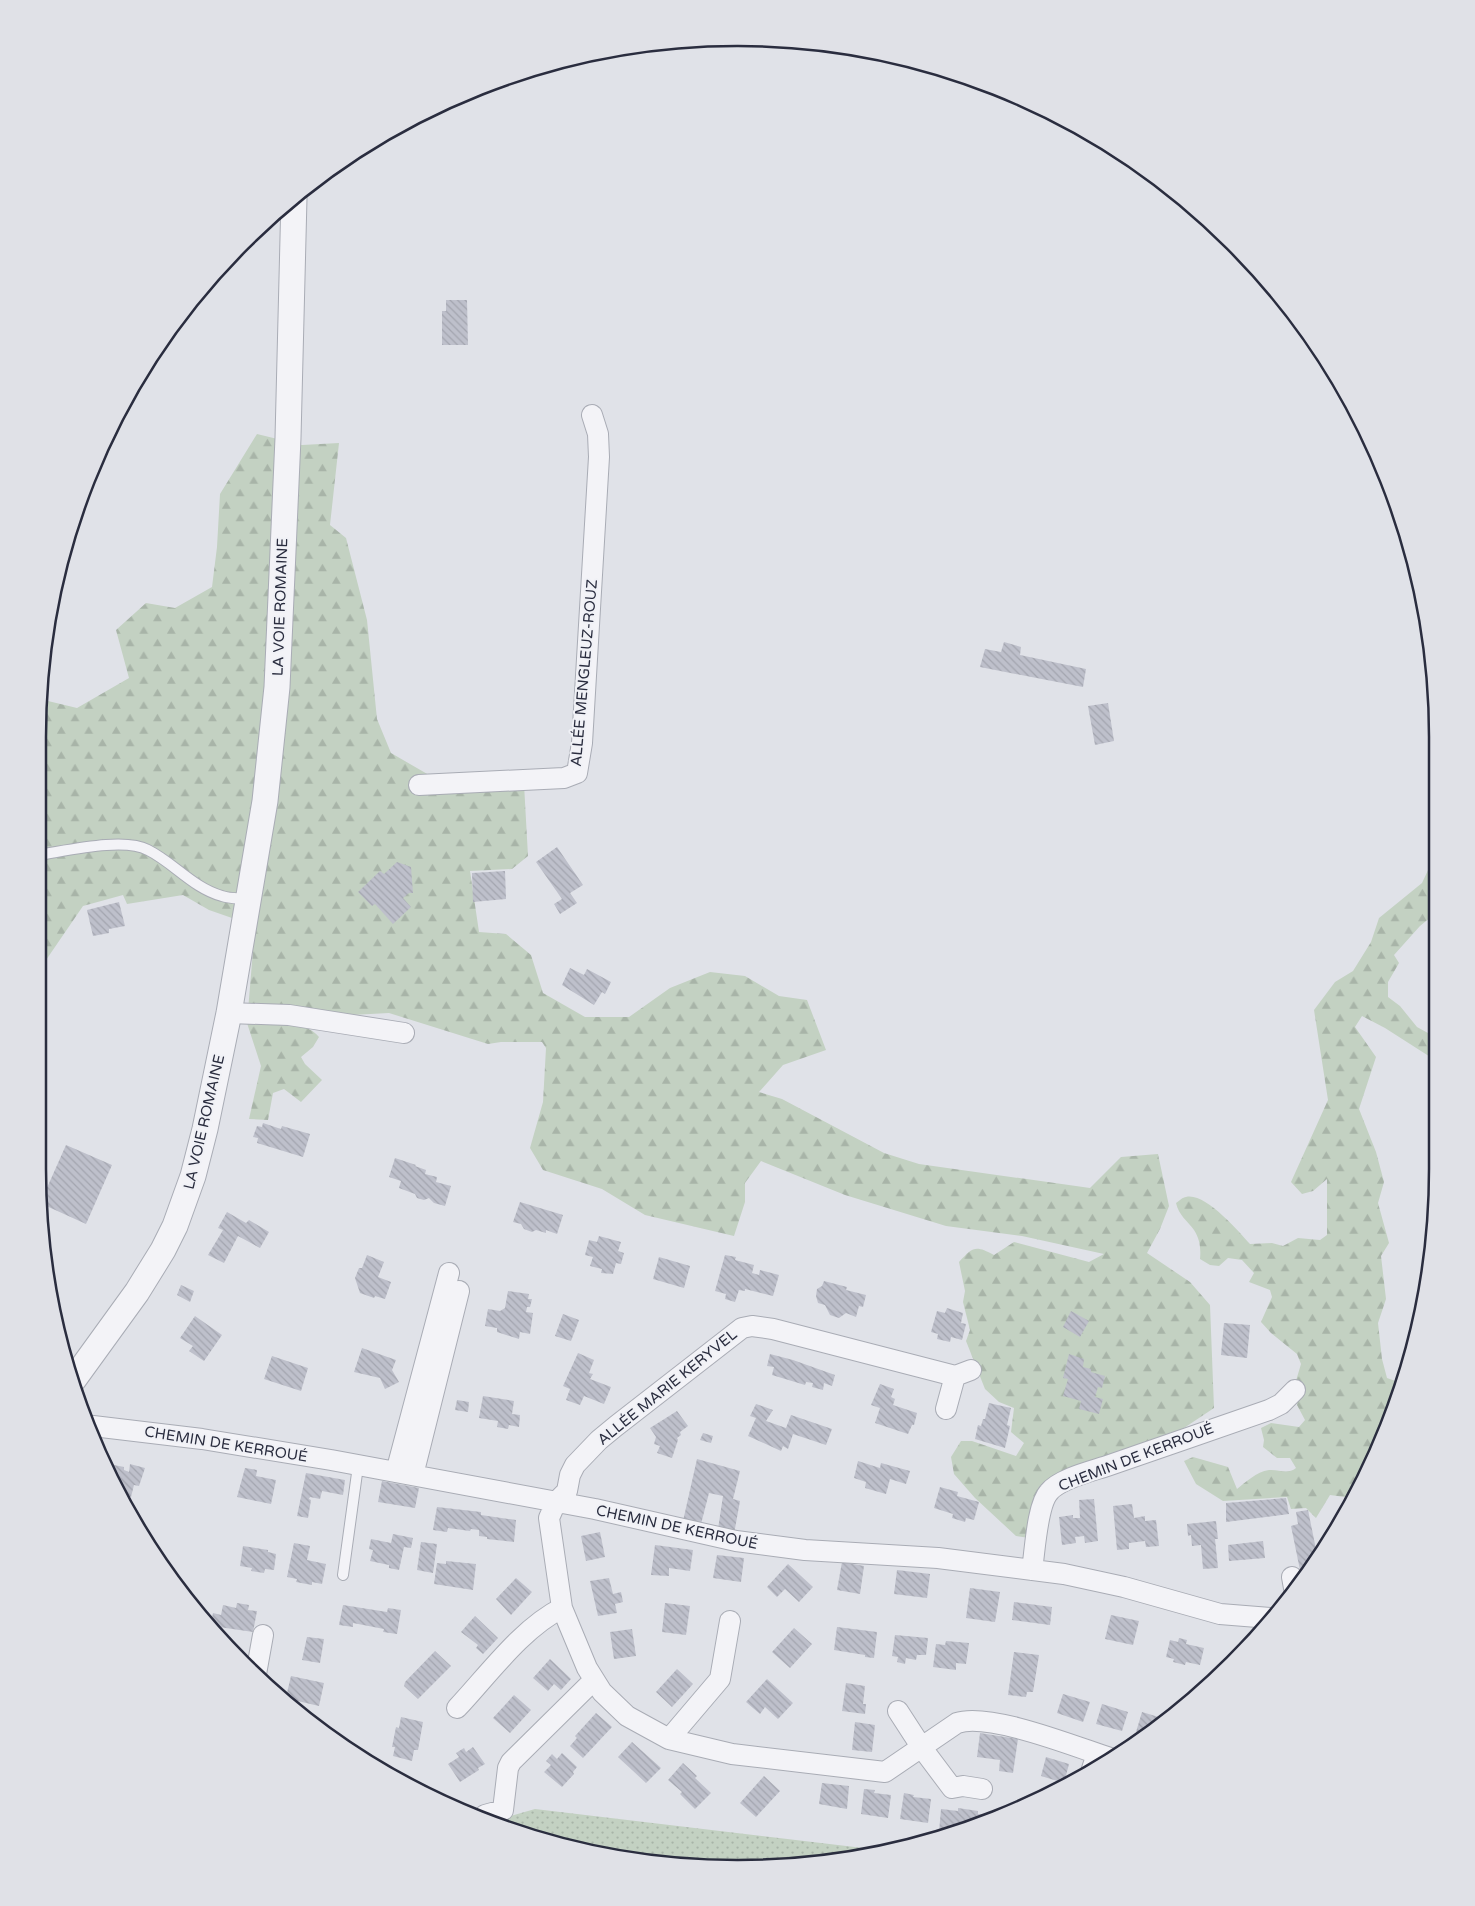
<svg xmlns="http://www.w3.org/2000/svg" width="1475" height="1906" viewBox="0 0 1475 1906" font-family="'Varela Round',sans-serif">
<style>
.grass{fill:url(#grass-dots)}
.forest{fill:url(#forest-firs)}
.building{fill:url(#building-back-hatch)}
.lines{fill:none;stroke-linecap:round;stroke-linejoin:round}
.service-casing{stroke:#a9acb5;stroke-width:12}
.minor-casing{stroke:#a9acb5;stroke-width:22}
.tertiary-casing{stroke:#a9acb5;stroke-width:27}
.service{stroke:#f3f3f7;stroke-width:10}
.minor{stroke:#f3f3f7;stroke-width:20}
.tertiary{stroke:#f3f3f7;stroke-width:25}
.labels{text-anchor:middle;stroke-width:4;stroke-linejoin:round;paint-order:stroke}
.street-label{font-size:15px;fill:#2a2d3f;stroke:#f0f1f6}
.rim{fill:none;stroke:#2a2d3f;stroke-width:2.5}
</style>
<defs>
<pattern id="grass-dots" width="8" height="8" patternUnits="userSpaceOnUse" patternTransform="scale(1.25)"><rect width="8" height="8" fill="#c3d1c2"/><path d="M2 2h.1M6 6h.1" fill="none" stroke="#a8b4a8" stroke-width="1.8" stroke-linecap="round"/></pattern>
<pattern id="forest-firs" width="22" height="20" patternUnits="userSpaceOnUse" patternTransform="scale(1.25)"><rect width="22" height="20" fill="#c3d1c2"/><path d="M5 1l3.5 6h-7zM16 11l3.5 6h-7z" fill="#a8b4a8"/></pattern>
<pattern id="building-back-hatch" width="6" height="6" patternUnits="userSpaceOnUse" patternTransform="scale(1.25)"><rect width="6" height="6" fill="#bec0cb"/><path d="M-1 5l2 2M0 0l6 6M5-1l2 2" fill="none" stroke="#a3a5af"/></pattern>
</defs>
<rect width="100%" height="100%" fill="#e0e2e8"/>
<path class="grass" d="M535 1809 880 1850 738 1868 564 1846C552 1839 542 1830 528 1827 517 1824 508 1824 497 1820Z"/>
<path class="forest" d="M257 434 302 445 339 443 330 525 346 538 367 620 377 719 391 753 429 775 524 784 528 856 512 869 470 871 479 932 506 934 531 955 543 993 585 1017H629L670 988 710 972 745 976 779 996 807 1000 826 1050 783 1065 759 1092 782 1099 884 1153 919 1164 1090 1188 1121 1157 1158 1154 1169 1206 1160 1229 1147 1253 1190 1282 1210 1305 1214 1408 1166 1440 1064 1479 1029 1538 1016 1536 975 1498 954 1474 951 1457 961 1441H972L1016 1456 1024 1443 1011 1432 1014 1408 999 1402 985 1389 966 1341 970 1330 963 1302 965 1291 959 1262C973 1247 975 1245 994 1255L1014 1242 1089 1262 1104 1254 1022 1236 946 1226 845 1195 761 1161 745 1183V1202L734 1236 645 1215 602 1189 543 1170 530 1148 543 1102 546 1048 542 1042H501L488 1044 389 1013 333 1016 300 1021C306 1030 313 1029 319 1037L313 1047 301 1057 305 1064 322 1080 301 1102 284 1089 273 1093 268 1120 249 1119 261 1066 247 1023 255 926 209 910 183 895 127 904 123 895 83 906 44 963V1018L38 1021 39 702 48 701 77 708 129 678 116 630 146 603 175 608 212 587 217 547 220 494Z
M1436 853 1437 912 1420 926 1394 955 1399 963 1388 982V997L1400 1006 1417 1027 1437 1038V1067L1435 1060 1385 1028 1362 1016 1355 1027 1376 1057 1359 1109 1376 1152 1384 1182 1378 1203 1389 1243 1381 1256 1386 1299 1378 1323 1382 1359 1387 1378 1401 1383 1384 1437 1349 1503 1345 1497 1330 1495 1316 1518 1306 1508 1291 1509 1287 1497 1223 1501 1196 1484 1184 1461 1193 1457 1228 1467 1237 1489C1246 1482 1256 1472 1269 1470 1279 1469 1287 1475 1296 1468L1290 1458H1277L1263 1447 1264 1440 1261 1428 1271 1423 1299 1427 1305 1420 1297 1405 1298 1398 1295 1384 1301 1364 1297 1354 1271 1333 1261 1322 1272 1297 1270 1290 1249 1282 1254 1273 1242 1260 1228 1258 1219 1266 1210 1265 1200 1259C1201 1249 1200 1239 1194 1230 1187 1220 1179 1216 1176 1203 1179 1201 1183 1197 1186 1197 1205 1192 1238 1231 1250 1244L1272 1243 1283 1246 1298 1238 1320 1240 1327 1235V1179L1313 1191 1302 1194 1291 1182 1328 1100 1314 1010 1335 982 1353 971 1371 942 1379 918 1422 883Z"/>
<path class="building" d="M446 300H467L468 345H442V311H446Z
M1004 642 1021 647 1020 655 1086 669 1083 687 980 667 985 649 1001 652Z
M1108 703 1114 741 1095 745 1088 706Z
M557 847 583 885 570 893 577 903 560 914 554 904 562 899 536 862Z
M397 862 411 867 413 893H409L403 898 411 907 393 924 375 904 372 906 358 892 380 871 384 874Z
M505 871 506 899 473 902 472 873Z
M119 902 125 926 109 929V933L93 936 87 910Z
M570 968 584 975 587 969 611 982 605 994 602 992 594 1005 562 985Z
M263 1123 281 1129 282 1126 310 1134 303 1157 257 1143 258 1138 253 1137 257 1126 262 1127Z
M66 1145 112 1165 86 1224 42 1204V1199Z
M395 1158 416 1165 415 1166 426 1170 425 1174 437 1177 436 1182 451 1186 445 1206 434 1203 429 1198 424 1200 417 1198 415 1194 399 1188 401 1181 389 1177Z
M520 1202 563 1215 557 1234 546 1230V1233L536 1230 532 1232 524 1229 521 1224 513 1222Z
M227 1212 246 1223 249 1220 269 1232 260 1248 238 1236 224 1263 208 1255 223 1230 218 1228Z
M599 1236 621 1242 618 1251 624 1253 621 1264 616 1263 613 1274 601 1273 602 1269 590 1266 593 1257 585 1255 589 1240 597 1242Z
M367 1255 384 1262 378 1277 391 1282 385 1299 375 1296 374 1298 360 1293 355 1278 359 1268H362Z
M725 1255 736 1257 735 1260 754 1265 752 1273 759 1275 760 1270 779 1275 773 1296 745 1289V1291L739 1290 735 1302 725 1299 726 1294 715 1291Z
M659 1257 690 1266 684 1288 653 1279Z
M824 1281 847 1287 846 1290 866 1295 863 1307 859 1306 856 1317 846 1313 839 1318 830 1315 825 1305 818 1303 816 1296 817 1289 822 1286Z
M181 1285 194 1291 190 1302 177 1295Z
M508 1291 529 1294 528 1299H532L530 1307H527L526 1312 533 1313 530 1334 520 1332 519 1339 497 1332V1328L485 1326 488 1309 500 1311 505 1308Z
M947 1308 963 1313 961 1323 966 1324 962 1340 951 1337 950 1342 937 1339 938 1334 931 1332 937 1311 945 1313Z
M1071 1311 1089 1321 1080 1337 1063 1327Z
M563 1314 579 1320 571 1341 555 1336Z
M195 1316 222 1335 204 1361 189 1351 193 1346 180 1338Z
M1224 1323 1250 1325 1247 1358 1221 1355Z
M362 1348 396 1360 392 1370 399 1382 385 1389 380 1378 354 1372Z
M578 1353 594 1360 589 1373 593 1374 590 1379 611 1387 604 1404 584 1396 580 1405 566 1400 570 1389 563 1386Z
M770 1354 793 1360 835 1375 832 1386 824 1383 823 1390 812 1387 813 1383 806 1382 805 1385 772 1375 774 1367 767 1366Z
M1069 1354 1084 1359 1083 1367 1091 1369V1372L1105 1376 1102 1388 1098 1387 1095 1397 1103 1399 1099 1414 1079 1409 1081 1401 1063 1396 1068 1379 1063 1378Z
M272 1356 308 1368 301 1391 264 1379Z
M880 1384 894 1389 891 1397 895 1399 893 1405 917 1413 914 1425H912L908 1434 875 1423 880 1408 871 1405Z
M483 1396 514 1401 512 1414 520 1415 519 1427 509 1425 508 1429 497 1427 498 1421 479 1418Z
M457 1400 469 1402 468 1412 455 1410Z
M989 1403 1011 1408 1007 1425 1010 1426 1005 1448 975 1439 978 1425 981 1426 983 1419H985Z
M756 1404 773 1410 766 1421 786 1428 791 1415 832 1429 826 1445 793 1434 788 1449 783 1446 781 1451 748 1436 756 1418 750 1416Z
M677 1411 688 1426 680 1432 681 1435 677 1438 678 1440 672 1458 657 1453 660 1446 654 1444 656 1437 650 1428Z
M703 1433 713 1436 711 1443 700 1440Z
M697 1459 740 1471 733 1499 740 1501 734 1534 718 1529 723 1496 709 1493 701 1524 683 1521Z
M858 1461 880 1468 881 1463 910 1471 906 1484 890 1479 886 1494 865 1488 866 1482 854 1478Z
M130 1464 145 1468 139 1486 134 1485 131 1497 122 1495 110 1468 114 1465 124 1467V1470L129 1472Z
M245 1468 257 1470 256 1476 276 1480 271 1504 237 1497Z
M306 1473 345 1480 343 1495 322 1491 320 1499 310 1497 309 1499 311 1500 308 1518 297 1516Z
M382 1481 419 1488 415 1508 378 1502Z
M940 1487 958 1492 957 1496 979 1502 974 1520 966 1518 965 1522 952 1518 953 1514 934 1508Z
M1286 1498 1289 1514 1226 1522V1503Z
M1094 1499 1098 1541 1085 1543 1084 1536 1075 1537 1076 1543 1062 1545 1059 1517 1073 1515V1518H1080L1079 1500Z
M1132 1504 1134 1518 1145 1516V1521L1156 1520 1159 1546 1146 1547 1145 1541 1129 1543V1549L1117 1550 1113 1506Z
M437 1507 481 1512V1515L516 1520 514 1542 487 1539V1537L479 1536V1530L471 1529 470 1531 448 1528 447 1532 433 1530Z
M1308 1510 1318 1559 1306 1574 1301 1575 1291 1526 1298 1524 1296 1512Z
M1216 1521 1218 1539H1215L1218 1568 1203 1569 1201 1545 1192 1546 1191 1535 1188 1536 1187 1524Z
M600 1532 605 1557 586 1561 581 1536Z
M393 1534 413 1538 411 1548 404 1547 399 1570 389 1568V1565L370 1561 373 1550 369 1549 371 1539 391 1543Z
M1263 1541 1265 1558 1229 1561 1228 1545Z
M421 1542 437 1544 433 1573 417 1570Z
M294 1543 310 1546 307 1560 326 1564 322 1584 312 1582V1585L296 1582 297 1579 287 1577Z
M655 1545 693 1550 690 1571 669 1568V1576L651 1575Z
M243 1546 268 1550V1552L276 1554 274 1570 265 1569 264 1573 251 1571 252 1568 240 1566Z
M717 1555 744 1558 741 1582 713 1578Z
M446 1561 476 1564 473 1590 434 1584 437 1563 446 1564Z
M842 1562 864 1566 860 1594 837 1590Z
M788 1564 813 1587 799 1602 785 1589 777 1597 767 1587Z
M897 1570 930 1574 927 1598 894 1594Z
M516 1578 532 1592 511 1615 496 1599Z
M609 1578 613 1594 621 1592 623 1602 615 1604 617 1613 598 1616 590 1581Z
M970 1588 1000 1592 995 1622 966 1618Z
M1014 1602 1052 1607 1050 1625 1012 1620Z
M237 1603 249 1605 248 1610 257 1611 253 1632 219 1627V1625L211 1623 213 1613 221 1615 223 1605 236 1608Z
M665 1603 690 1606 686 1635 662 1632Z
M343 1605 387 1612 388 1608 401 1610 397 1634 383 1632 384 1629 353 1623V1627L339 1625Z
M1111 1615 1139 1621 1133 1645 1105 1639Z
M475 1616 498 1638 483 1654 476 1648 478 1645 461 1632Z
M837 1627 877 1632 874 1658 865 1657V1655L834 1650Z
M794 1628 812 1644 790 1668 772 1652Z
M632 1629 636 1656 614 1659 610 1632Z
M895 1635 928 1638 926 1655H917L916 1660 906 1658 905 1664 897 1662 898 1657 892 1656Z
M307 1637 324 1639 320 1663 302 1660Z
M1179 1638 1187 1640 1186 1644 1204 1648 1200 1665 1186 1662 1185 1665 1173 1662 1174 1659 1166 1657 1170 1640 1178 1642Z
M946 1641 969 1643 966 1664 956 1663V1670L933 1667 936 1644 945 1645Z
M435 1651 451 1666 418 1699 404 1686 405 1682Z
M1014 1652 1039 1655 1033 1692H1027L1026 1697 1008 1695Z
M550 1659 571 1679 561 1690 554 1684 548 1691 533 1678Z
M677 1669 693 1684 672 1707 656 1692Z
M291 1676 324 1683 319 1706 289 1699 286 1697Z
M767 1679 793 1703 778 1719 765 1707 760 1714 746 1702Z
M846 1683 865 1686 863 1704H866L865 1714 842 1711Z
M1063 1694 1090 1702 1083 1722 1057 1713Z
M514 1695 531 1710 510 1733 493 1718Z
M1102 1704 1128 1712 1122 1731 1096 1724Z
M1142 1712 1162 1718 1141 1734 1136 1732Z
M596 1713 612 1727 583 1758 570 1746 577 1738 575 1736Z
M401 1717 423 1722 418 1750H414L412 1761 393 1756 395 1747H392L396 1727 399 1728Z
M855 1722 875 1725 872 1752 852 1750Z
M980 1733 1018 1739 1013 1773 999 1771 1000 1760 977 1757Z
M632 1742 661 1768 646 1783 618 1757Z
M473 1747 485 1764 478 1768 479 1770 460 1782 448 1764 459 1757 456 1753 464 1748 466 1752Z
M562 1753 577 1767 573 1772 574 1774 562 1787 544 1772 551 1765 546 1761 552 1754 557 1759Z
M1046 1757 1069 1764 1064 1783 1041 1776Z
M683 1763 697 1776 695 1778 711 1793 695 1809 680 1794 682 1792 668 1780Z
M764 1776 780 1791 756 1817 740 1803Z
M822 1783 849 1786 847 1809 819 1804Z
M864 1789 875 1790 874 1793 891 1795 888 1818 861 1814Z
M904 1793 914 1795 913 1797 931 1799 928 1823 900 1819Z
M958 1808 978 1811V1814L989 1815 947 1833 939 1832 941 1809 958 1811Z"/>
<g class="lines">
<defs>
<path id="service" d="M38 855C66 851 124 837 148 850 174 863 193 888 222 896 230 899 240 898 248 899
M343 1575 358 1466"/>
<path id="minor" d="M419 785 564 778 577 773 582 743 599 457 598 434 592 415
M229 1013 289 1015 404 1033
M971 1370 955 1376 773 1329 752 1326 742 1328 616 1426 599 1440 575 1465 570 1475 567 1491 556 1502 549 1518 562 1608 587 1668 602 1692 627 1716 669 1739 732 1754 885 1772 957 1723C989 1712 1076 1747 1110 1758
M946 1409 955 1376
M93 1426 202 1439 331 1460 595 1509 736 1541 805 1550 938 1558 1064 1574 1124 1587 1220 1614 1270 1618
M396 1472 449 1273
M413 1475 459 1291
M1032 1570C1035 1551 1037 1505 1049 1492 1059 1479 1092 1471 1107 1466 1161 1447 1215 1429 1269 1410L1281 1404 1295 1390
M1292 1577 1294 1588
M256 1674 263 1635
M457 1708C488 1675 522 1628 562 1608
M898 1711 922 1748 952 1788 963 1786 982 1789
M669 1739 720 1679 730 1621
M1091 1772 1097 1754
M485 1815 503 1810 508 1768 511 1762 594 1680"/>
<path id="tertiary" d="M74 1379 137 1292 163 1250 175 1226 193 1176 205 1129 229 1013 265 801 277 687 288 438 294 198"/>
</defs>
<use href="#service" class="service-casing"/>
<use href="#minor" class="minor-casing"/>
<use href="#tertiary" class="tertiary-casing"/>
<use href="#service" class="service"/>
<use href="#minor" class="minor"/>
<use href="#tertiary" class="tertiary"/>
</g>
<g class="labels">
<g class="street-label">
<text transform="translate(280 607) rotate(-88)" y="5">LA VOIE ROMAINE</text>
<text transform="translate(584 673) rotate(-85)" y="5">ALLÉE MENGLEUZ-ROUZ</text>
<text transform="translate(204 1122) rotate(-77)" y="5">LA VOIE ROMAINE</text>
<text transform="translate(667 1387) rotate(-39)" y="5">ALLÉE MARIE KERYVEL</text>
<text transform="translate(226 1444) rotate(9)" y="5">CHEMIN DE KERROUÉ</text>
<text transform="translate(1136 1457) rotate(-21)" y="5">CHEMIN DE KERROUÉ</text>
<text transform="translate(677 1527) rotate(12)" y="5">CHEMIN DE KERROUÉ</text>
</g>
</g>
<path d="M0 0H1475V1906H0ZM737 46H738A691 691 0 0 1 1429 737V1169A691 691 0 0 1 738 1860H737A691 691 0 0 1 46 1169V737A691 691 0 0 1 737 46Z" fill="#e0e1e7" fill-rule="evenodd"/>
<path class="rim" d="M737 46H738A691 691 0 0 1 1429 737V1169A691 691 0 0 1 738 1860H737A691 691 0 0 1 46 1169V737A691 691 0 0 1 737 46Z"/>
</svg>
